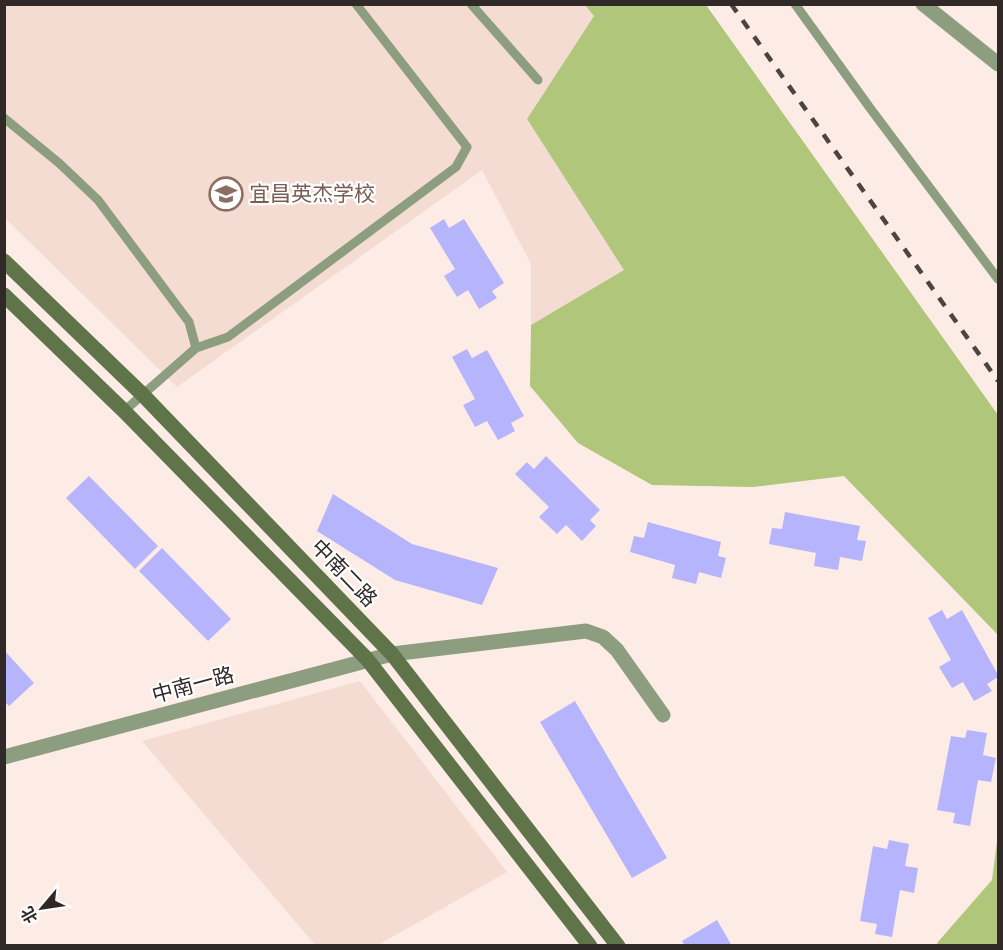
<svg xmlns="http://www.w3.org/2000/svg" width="1003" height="950" viewBox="0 0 1003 950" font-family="Manrope,'Noto Sans SC',sans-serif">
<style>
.built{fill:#f4dcd2}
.forest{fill:#afc67b}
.building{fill:#b6b4fd}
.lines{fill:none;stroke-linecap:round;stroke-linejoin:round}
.service{stroke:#8d9d7f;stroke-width:9}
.minor{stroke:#8d9d7f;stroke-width:15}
.tertiary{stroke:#8d9d7f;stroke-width:15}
.secondary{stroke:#5f7549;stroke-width:15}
.rail{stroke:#4c4441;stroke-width:4.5;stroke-dasharray:10 10;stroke-linecap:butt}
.labels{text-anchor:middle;stroke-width:4.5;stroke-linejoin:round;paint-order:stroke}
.education-label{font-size:21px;fill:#785e54;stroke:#fff;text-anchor:start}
.street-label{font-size:21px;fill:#302927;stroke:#fff}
</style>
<rect width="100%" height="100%" fill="#fdece5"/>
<path class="built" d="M4 5H585L594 16 527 119 625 270 531 325V264L482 170 177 387 5 218Z
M360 681 507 872 378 945H315L142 741Z"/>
<path class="forest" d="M585 5H706L998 415V635L844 476 753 487 652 485 578 443 530 386 531 325 624 270 527 119 594 16Z
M998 834V945H938L937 943 992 880Z"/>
<path class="building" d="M444 219 449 228 464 219 504 283 492 291 497 298 479 309 468 290 457 297 444 276 455 269 430 228Z
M467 349 472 358 487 350 524 416 511 423 515 431 498 440 487 421 475 427 463 405 475 399 452 357Z
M546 456 600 510 590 520 596 526 582 541 566 525 557 534 539 517 549 507 515 474 527 462 534 469Z
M89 476 158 546 135 569 66 498Z
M333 494 412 544 498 568 482 605 395 580 317 531Z
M785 512 860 526 857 540 866 541 862 561 840 557 838 570 814 566 816 553 769 544 772 528 782 529Z
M648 522 721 542 718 556 726 558 721 578 699 572 696 584 672 578 675 565 630 552 634 536 644 538Z
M162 548 231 619 208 641 139 571Z
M942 610 947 619 962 610 998 675V677L987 684 992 691 974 701 963 682 952 688 939 667 951 660 928 618Z
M4 650 34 683 9 706 4 701Z
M575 701 667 858 632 878 540 722Z
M967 730 987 733 983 755 996 758 991 782 978 780 970 826 953 823 955 813 937 810 951 736 965 738Z
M889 840 909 844 905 866 918 868 914 893 900 890 892 937 875 934 877 924 860 921 873 846 887 849Z
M717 920 732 946H685L682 941Z"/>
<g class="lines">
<path class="service" d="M471 4 538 80
M795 4 870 108 998 279
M4 118 59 163 98 200 189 322 196 348
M124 411 196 348 228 337 456 167 467 147 356 4"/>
<path class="minor" d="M392 654 586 631 603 637 617 650 663 715"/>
<path class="tertiary" d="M923 4 998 64
M4 757 392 654"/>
<path class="secondary" d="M4 261 143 395 392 654 618 946
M4 295 124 411 367 659 590 946"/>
<path class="rail" d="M731 4 998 381"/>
</g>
<defs>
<symbol id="school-ring" viewBox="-11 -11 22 22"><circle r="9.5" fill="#fff" stroke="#8d6e63" stroke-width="1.5"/><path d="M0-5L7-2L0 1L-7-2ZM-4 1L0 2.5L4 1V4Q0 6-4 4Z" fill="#8d6e63"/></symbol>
</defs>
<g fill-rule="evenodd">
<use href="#school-ring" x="207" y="175" width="38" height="38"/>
</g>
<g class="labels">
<g class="education-label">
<text x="249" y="201">宜昌英杰学校</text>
</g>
<g class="street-label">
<text transform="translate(344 573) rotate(46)" y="7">中南二路</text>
<text transform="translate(193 685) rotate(-15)" y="7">中南一路</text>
</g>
</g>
<rect width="1003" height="950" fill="none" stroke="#302927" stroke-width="12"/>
<g transform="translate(42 908) rotate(241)" stroke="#ffffff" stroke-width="4.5" paint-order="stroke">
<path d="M0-4.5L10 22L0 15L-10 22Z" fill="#302927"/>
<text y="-9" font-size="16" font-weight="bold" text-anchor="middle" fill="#302927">北</text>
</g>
</svg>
